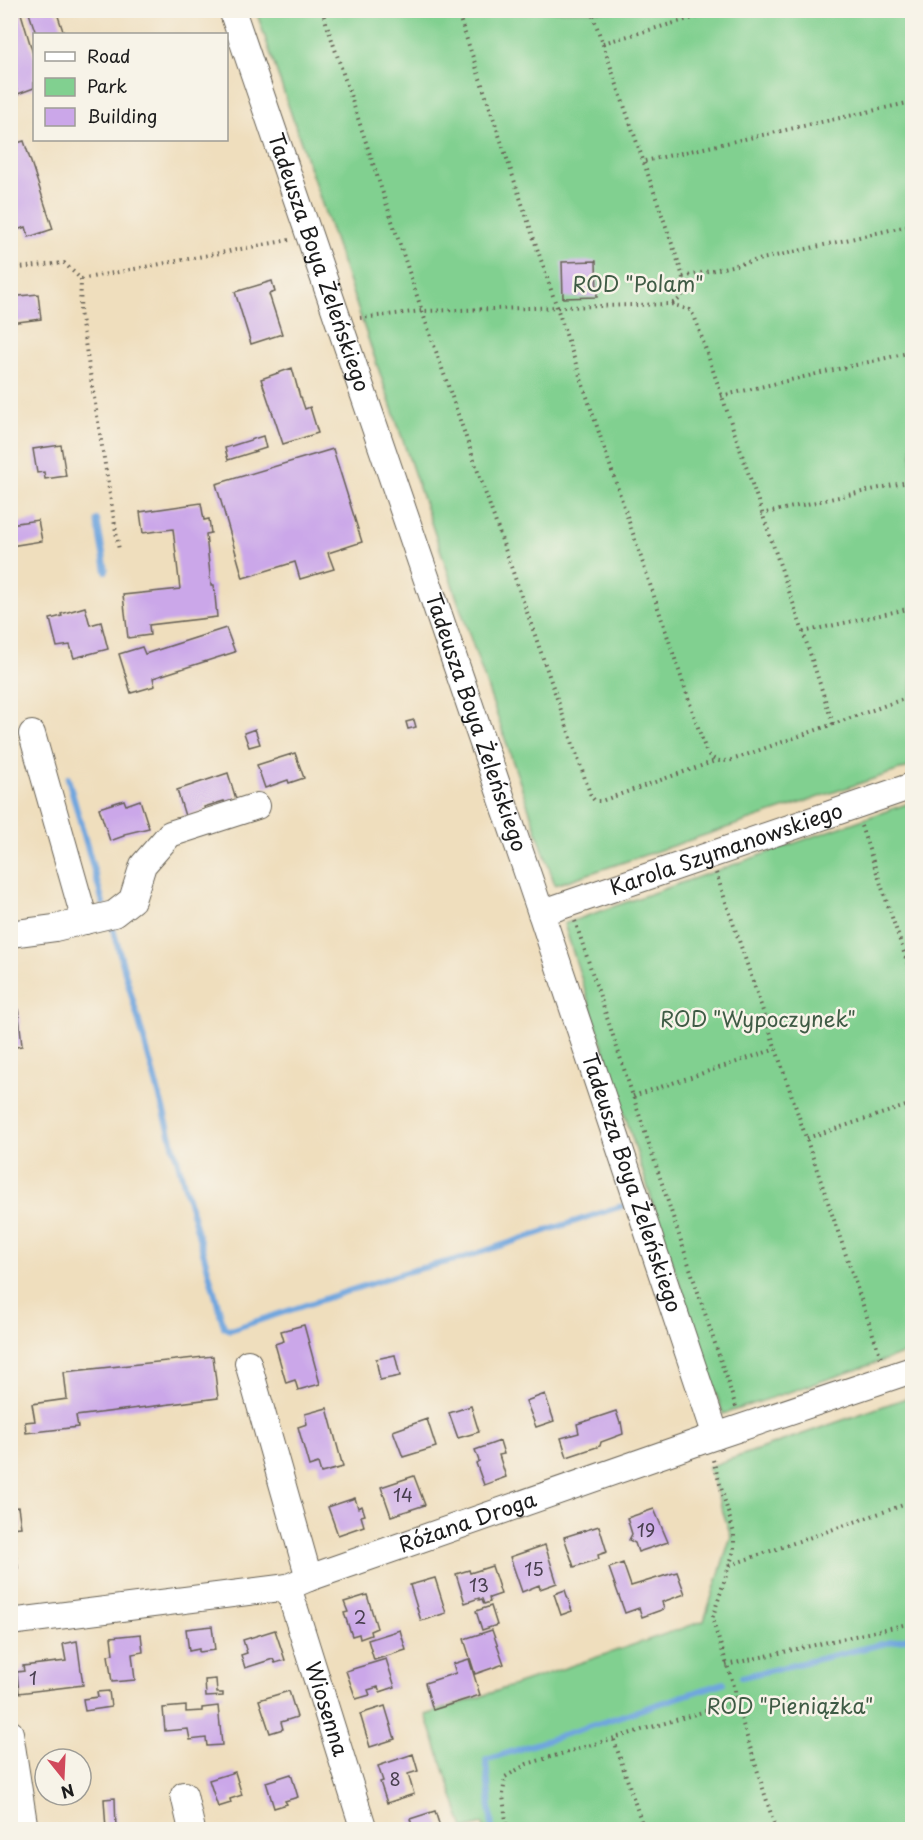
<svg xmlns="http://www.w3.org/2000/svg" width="923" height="1840" viewBox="0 0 923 1840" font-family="'Playpen Sans',sans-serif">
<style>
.green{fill:#81d090;stroke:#4e7656;stroke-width:1.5}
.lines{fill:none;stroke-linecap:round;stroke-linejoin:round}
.stream{stroke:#70a6de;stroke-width:6}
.building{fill:#cba7e9}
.minor-casing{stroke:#666054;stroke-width:28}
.path{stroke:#666054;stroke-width:4;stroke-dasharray:1.5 4.5;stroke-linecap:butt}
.minor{stroke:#fff;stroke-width:26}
.labels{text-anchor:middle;stroke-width:5;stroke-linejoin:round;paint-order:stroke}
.number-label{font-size:18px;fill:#483f4f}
.street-label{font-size:21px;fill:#1c1c1c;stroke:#f7f3e8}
.park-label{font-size:21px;fill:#3f5b45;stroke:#f7f3e8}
</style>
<rect width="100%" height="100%" fill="#f7f3e8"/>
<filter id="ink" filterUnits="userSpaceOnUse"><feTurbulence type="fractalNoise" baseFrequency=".0167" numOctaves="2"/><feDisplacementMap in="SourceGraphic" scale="12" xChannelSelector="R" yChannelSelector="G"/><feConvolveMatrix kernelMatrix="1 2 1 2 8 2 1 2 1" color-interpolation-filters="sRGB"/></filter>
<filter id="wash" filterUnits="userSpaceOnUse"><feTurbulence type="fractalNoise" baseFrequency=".008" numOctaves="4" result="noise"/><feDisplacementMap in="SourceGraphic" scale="24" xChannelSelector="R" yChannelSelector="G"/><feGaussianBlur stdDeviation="1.35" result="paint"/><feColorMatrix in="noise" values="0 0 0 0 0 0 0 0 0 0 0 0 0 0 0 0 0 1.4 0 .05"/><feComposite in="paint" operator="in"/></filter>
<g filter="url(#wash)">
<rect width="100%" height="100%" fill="#efdebd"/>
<path class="green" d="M256 11H912V766L555 885Z
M912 802V1351L723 1414 655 1210 564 924Z
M912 1396V1829L484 1830 483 1824 464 1829 426 1715 704 1621 731 1536 708 1467Z"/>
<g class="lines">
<path class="stream" d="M97 520 106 571
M68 778 103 903
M113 929 224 1327 230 1330 406 1272 463 1258 622 1206
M742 1677 912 1637
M492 1830 486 1760 723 1683"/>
</g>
<g id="blocks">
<path class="building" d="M10 10H20L34 57V88L18 94 10 70Z
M28 10H56L64 34H36Z
M24 141 53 229 29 237 26 227 10 232V145Z
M596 261 597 297 563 298 562 262Z
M272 281 275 292 269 294 282 334 251 344 235 292Z
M38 294 41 319 10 323V297Z
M292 368 300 397H301L305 409 310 407 318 433 283 444 261 379Z
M263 436 266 448 228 460 225 448Z
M61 445 66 476 45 479 44 472 37 473 33 449Z
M333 449 362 542 328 553 334 569 300 579 295 562 243 578 216 484Z
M201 503 204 520 209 519 211 533 206 534 211 585H214L217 617 149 625 150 635 128 638 123 595 180 589 173 529 143 533 140 512Z
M38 520 42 541 10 546V524Z
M85 607 90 625 101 622 108 649 74 658 70 645 57 647 50 619 62 616 61 614Z
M226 628 235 652 153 678 155 686 131 693 119 654 142 647 145 654Z
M414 720 416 727 408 729 406 722Z
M255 729 260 744 249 747 244 733Z
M295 753 304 778 289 783 288 780 265 788 257 765Z
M228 773 236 799 225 803 224 801 204 807 205 810 185 816 177 790Z
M124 800 126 805 140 800 149 828 124 834V836L110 841 99 808Z
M18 1007 22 1046 10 1048V1008Z
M304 1325 320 1384 298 1390 295 1380 286 1383 275 1344 284 1341 281 1331Z
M395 1355 400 1376 380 1380 376 1359Z
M213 1356 218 1398 76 1416 78 1427 26 1433 25 1422 35 1421 32 1404 67 1399 64 1372Z
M545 1394 554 1421 536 1427 526 1401Z
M471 1406 479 1432 458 1438 449 1413Z
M327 1408 343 1467 321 1473 318 1463 309 1466 298 1427 307 1424 305 1414Z
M616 1411 620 1423 621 1422 623 1434 601 1442 600 1446 567 1457 561 1438 579 1433 577 1424Z
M427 1419 436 1447 403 1457 393 1431Z
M500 1441 504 1454 499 1455 506 1477 484 1485 476 1463 479 1461 475 1450Z
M414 1476 425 1505 391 1516 381 1487Z
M355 1498 358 1508 362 1506 365 1515 361 1516 364 1526 338 1535 328 1507Z
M18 1507 21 1527 10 1528V1508Z
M654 1509 668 1542 638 1552 635 1543 629 1540 632 1534 627 1518Z
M599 1526 607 1552 598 1555 599 1559 574 1567 564 1537Z
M10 1540H14L18 1568 10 1569Z
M545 1545 557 1583 540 1589 539 1585 522 1592 510 1557Z
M623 1563 631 1586 677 1572 685 1594 662 1602 664 1609 642 1617 639 1608 625 1613 609 1568Z
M492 1566 501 1594 489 1598 490 1602 484 1604 482 1599 479 1600V1598L465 1603 456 1574 469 1570 470 1573Z
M435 1578 446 1613 421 1621 410 1585Z
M565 1590 572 1611 561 1615 554 1594Z
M367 1595 377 1628 370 1631 371 1635 360 1639 359 1634 352 1636 344 1613 348 1612 344 1602Z
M491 1606 497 1625 482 1630 476 1611Z
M212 1626 215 1650 199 1652V1649L189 1651 186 1629Z
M275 1630 285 1660 275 1663 273 1659 245 1668 241 1655 247 1653 243 1640Z
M400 1630 406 1650 374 1660 368 1640Z
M492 1630 504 1664 475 1674 464 1639Z
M141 1634 143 1652 132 1654 135 1680 112 1682 108 1655 113 1654 111 1637Z
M77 1641 83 1685 19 1693 17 1672 24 1671 23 1666 66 1661 63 1644Z
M386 1659 395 1687 380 1692 378 1687 368 1690 370 1695 356 1699 346 1671Z
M469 1659 480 1695 433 1710 425 1683 456 1673 453 1664Z
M216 1679 217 1693H223V1696L206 1697 205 1680Z
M109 1691 111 1707 85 1711 83 1699 98 1697 97 1692Z
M289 1691 297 1717 281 1722 283 1729 270 1733 259 1700Z
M186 1706V1712L202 1711V1708L218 1706 222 1745 207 1746 206 1738 190 1740 188 1729 165 1731 163 1708Z
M385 1706 395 1739 370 1747 360 1714Z
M413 1754 418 1771 408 1774 414 1794 387 1803 380 1782 383 1781 378 1766Z
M235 1772 242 1795 230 1799 231 1803 218 1807 209 1780Z
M291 1774 298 1797 285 1801 287 1804 274 1808 266 1782Z
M115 1798 116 1830H106L104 1799Z
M435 1811 441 1830H414L410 1819Z"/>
</g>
</g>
<g filter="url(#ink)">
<use href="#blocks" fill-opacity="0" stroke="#666054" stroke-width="1.5"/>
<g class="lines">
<defs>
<g id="minor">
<path id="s1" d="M232 10 541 913 716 1436"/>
<path d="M32 734 85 921"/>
<path id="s2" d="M541 913 912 786"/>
<path d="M10 934 55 928 114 914 132 900 143 865 170 834 257 806"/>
<path d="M248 1363 309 1578"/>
<path id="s3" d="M288 1587 364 1830"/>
<path id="s4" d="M10 1622 288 1587 309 1578 707 1439 912 1370"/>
<path d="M10 1733 25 1830"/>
<path d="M184 1795 192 1830"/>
</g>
</defs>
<use href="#minor" class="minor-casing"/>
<path class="path" d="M322 10 422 311 591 796 595 801H601L715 761
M457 10 706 751C713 762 720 762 732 760L912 696
M591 10 680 267C684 281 689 297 671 304
M683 10 685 20
M603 43 685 20 729 10
M645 161 912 102
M10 269 64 263 81 279 289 240
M683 277 912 225
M81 279 80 312 119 550
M360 318 422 311 671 304 690 310 695 318 803 632 833 724
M721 396 912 352
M761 514 912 481
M803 632 912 608
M861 826 912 976
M716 873 881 1358
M575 921 736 1407
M633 1096 776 1049
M807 1138 912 1104
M713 1460 734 1533V1551L712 1619 735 1689 736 1702 776 1830
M730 1565 912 1502
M726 1665 912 1623
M614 1740 644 1830
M507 1830 503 1795 505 1777 527 1764 736 1702"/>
<use href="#minor" class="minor"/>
</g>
</g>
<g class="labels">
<g class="number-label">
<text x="403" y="1502">14</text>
<text x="646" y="1537">19</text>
<text x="534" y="1576">15</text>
<text x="479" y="1592">13</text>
<text x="360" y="1624">2</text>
<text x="33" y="1685">1</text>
<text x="395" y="1786">8</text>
</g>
<g class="street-label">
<text dy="7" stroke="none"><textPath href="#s1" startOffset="267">Tadeusza Boya Żeleńskiego</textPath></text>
<text dy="7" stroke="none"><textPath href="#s1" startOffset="753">Tadeusza Boya Żeleńskiego</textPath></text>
<text dy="7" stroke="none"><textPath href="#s2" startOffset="196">Karola Szymanowskiego</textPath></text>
<text dy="7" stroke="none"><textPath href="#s1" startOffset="1239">Tadeusza Boya Żeleńskiego</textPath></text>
<text dy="7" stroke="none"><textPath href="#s4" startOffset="471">Różana Droga</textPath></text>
<text dy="7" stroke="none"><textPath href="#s3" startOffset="128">Wiosenna</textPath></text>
</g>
<g class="park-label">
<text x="638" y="292">ROD "Polam"</text>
<text x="758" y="1027">ROD "Wypoczynek"</text>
<text x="790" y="1714">ROD "Pieniążka"</text>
</g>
</g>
<rect width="923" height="1840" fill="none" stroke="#f7f3e8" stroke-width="36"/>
<rect x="33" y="33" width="195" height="108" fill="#f7f3e8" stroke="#9f9d96" stroke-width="1.5"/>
<rect x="45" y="52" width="30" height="9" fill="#ffffff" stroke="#9f9d96" stroke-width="1.5"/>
<text x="87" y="63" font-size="18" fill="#1c1c1c">Road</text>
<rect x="45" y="78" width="30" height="18" fill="#81d090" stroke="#9f9d96" stroke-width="1.5"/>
<text x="87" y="93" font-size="18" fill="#1c1c1c">Park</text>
<rect x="45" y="108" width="30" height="18" fill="#cba7e9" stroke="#9f9d96" stroke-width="1.5"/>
<text x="87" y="123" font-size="18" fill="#1c1c1c">Building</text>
<g transform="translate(63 1777) rotate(162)"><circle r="28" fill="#f7f3e8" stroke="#9f9d96" stroke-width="1.5"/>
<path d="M0-4.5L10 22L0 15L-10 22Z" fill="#d1495b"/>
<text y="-9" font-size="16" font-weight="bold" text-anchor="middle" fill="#1c1c1c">N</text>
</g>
</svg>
